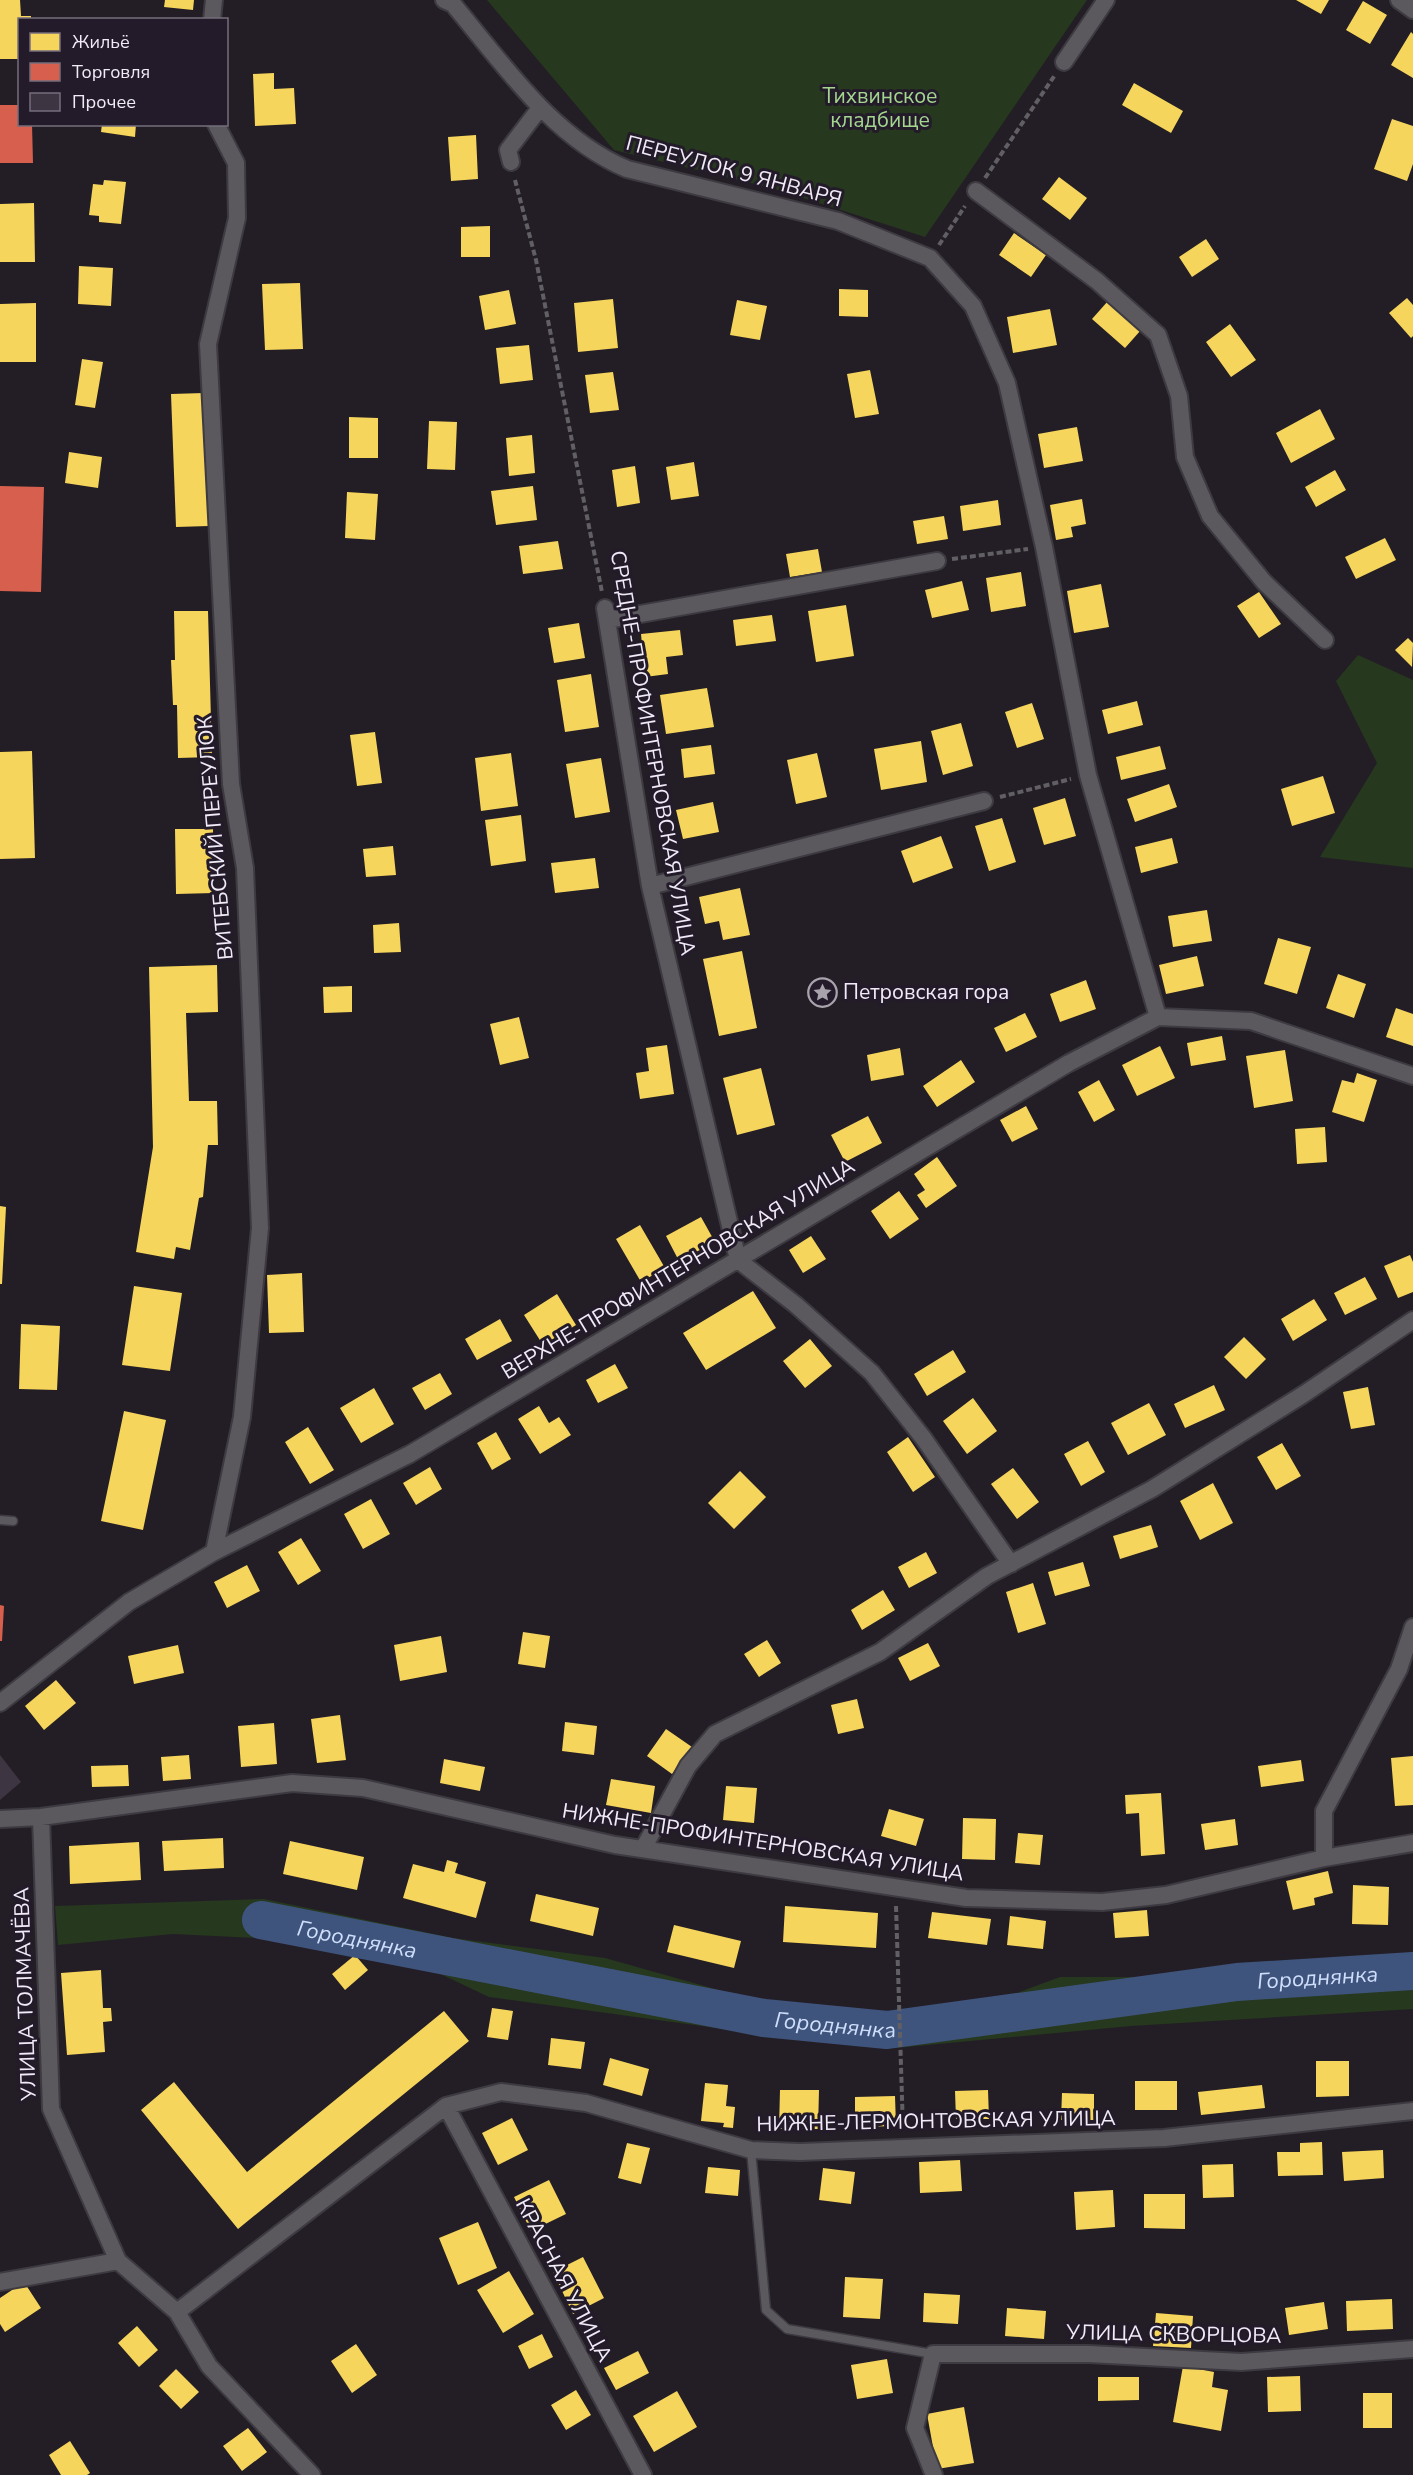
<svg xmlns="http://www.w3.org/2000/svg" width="1413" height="2475" viewBox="0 0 1413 2475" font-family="'Nunito Sans',sans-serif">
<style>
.green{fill:#26381e}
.homes{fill:#f6d55c}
.shops{fill:#d6604d}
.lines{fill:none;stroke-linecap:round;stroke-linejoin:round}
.river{stroke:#3f547d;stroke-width:38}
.building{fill:#3d3541}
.lane-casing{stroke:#3d3a41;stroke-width:11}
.street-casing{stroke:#3d3a41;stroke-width:20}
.path{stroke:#615f64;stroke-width:4;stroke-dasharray:6 3;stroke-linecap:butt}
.lane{stroke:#5b595e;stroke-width:8}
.street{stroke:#5b595e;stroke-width:16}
.labels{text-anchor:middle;stroke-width:6;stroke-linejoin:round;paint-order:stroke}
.park-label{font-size:21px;fill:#a4d68f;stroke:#231b2a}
.street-label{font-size:21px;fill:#f0ebf6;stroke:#231b2a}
.poi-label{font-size:21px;fill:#f0ebf6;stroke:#231b2a;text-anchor:start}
.water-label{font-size:22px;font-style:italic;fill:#cedefb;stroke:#231b2a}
</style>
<rect width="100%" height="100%" fill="#231e26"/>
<path class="green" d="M487 0H1087L925 237 775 189 614 150Z
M1358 655 1413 680V868L1320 857 1377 763 1336 681Z
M264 1899 453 1938 605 1958 804 2014 968 2011 1060 1977H1171L1413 1966V2009L1131 2026 896 2048 738 2031 489 1997 413 1961 300 1940 173 1934 58 1945 55 1906Z"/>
<path class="homes" d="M0 0H20L21 16H31V20H20V59H0Z
M165 0H194L193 10 164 7Z
M1296 0H1329L1321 14Z
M1363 1 1387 15 1370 44 1346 30Z
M1411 32 1413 34V78L1391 65Z
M274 73V89L294 88 296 124 255 126 253 74Z
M1134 83 1183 111 1171 133 1122 105Z
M1392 119 1413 126V164L1407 181 1374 169Z
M102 124H136L135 137 101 132Z
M476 135 478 179 451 181 448 137Z
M1059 177 1087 198 1070 220 1042 199Z
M104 180 126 182 121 224 99 222V216L89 215 93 184 103 185Z
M34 203 35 262H0V204Z
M490 226V257H461V227Z
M1014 233 1046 255 1031 277 999 255Z
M1206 239 1219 259 1192 277 1179 257Z
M79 266 113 268 111 306 78 304Z
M300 283 303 349 265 350 262 284Z
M839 289 868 290V317L839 316Z
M509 290 516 324 485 330 479 296Z
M1407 298 1413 305V336L1411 338 1389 313Z
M613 299 618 348 578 352 574 303Z
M737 300 767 306 760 340 730 335Z
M1108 301 1141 330 1125 348 1092 319Z
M36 303V362H0V304Z
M1050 309 1057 345 1013 353 1007 317Z
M1230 324 1256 360 1231 377 1206 342Z
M529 345 533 380 500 384 496 348Z
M82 359 103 362 95 408 75 405Z
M870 370 879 414 855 418 847 374Z
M613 372 619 410 590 413 585 375Z
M204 393 209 526 176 527 171 394Z
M1320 409 1335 439 1291 463 1276 433Z
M349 417 378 418V458H349Z
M429 421 457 422 455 470 427 469Z
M1077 427 1083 461 1044 468 1038 434Z
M532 435 535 473 509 476 506 438Z
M69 452 102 457 98 488 65 483Z
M694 462 699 496 671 500 666 467Z
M635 466 640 503 617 507 612 470Z
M1335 470 1346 490 1316 507 1305 487Z
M533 486 537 520 496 525 491 491Z
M347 492 378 494 375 540 345 538Z
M1082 499 1086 524 1071 527 1073 537 1056 540 1050 505Z
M998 500 1001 525 963 531 960 506Z
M944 516 948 539 917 544 913 521Z
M1385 538 1396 560 1356 579 1345 557Z
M558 541 563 569 523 574 519 546Z
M818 549 822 572 790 577 786 554Z
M1021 572 1026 606 991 612 986 578Z
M962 581 969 610 932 618 925 590Z
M1101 584 1109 627 1074 633 1067 591Z
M1259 592 1281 624 1259 638 1237 606Z
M846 605 854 656 816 662 808 611Z
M174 611H208L212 757 178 758 177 705H173L171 660H175Z
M772 615 776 641 736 646 733 620Z
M579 623 585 658 554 663 548 628Z
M680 630 683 655 666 657 668 674 645 677 641 634Z
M1408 638 1413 643 1412 667 1395 650Z
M591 674 599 727 565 732 557 680Z
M707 688 714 727 666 734 660 695Z
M1137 701 1143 725 1108 734 1102 710Z
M1032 703 1044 739 1017 748 1005 712Z
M961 723 973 766 943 775 931 731Z
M375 732 382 783 357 786 350 735Z
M921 741 927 782 881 790 874 749Z
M711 745 715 774 684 778 681 749Z
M1160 746 1166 769 1121 780 1116 757Z
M32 751 35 858 0 859V752Z
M511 753 518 806 481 811 475 758Z
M817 753 827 797 796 804 787 760Z
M601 758 610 812 575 818 566 764Z
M1323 776 1335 813 1292 826 1281 789Z
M1169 784 1177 807 1135 822 1127 799Z
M1065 798 1076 836 1044 845 1033 808Z
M713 802 719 832 683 839 676 810Z
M521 815 526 861 491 866 485 820Z
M1002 818 1016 862 989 871 975 826Z
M175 829H213L214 893 176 894Z
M941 836 953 868 913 883 901 851Z
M1172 838 1178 863 1141 873 1135 847Z
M393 846 396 875 366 877 363 849Z
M595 858 599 888 555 893 551 863Z
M740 888 750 935 723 940 719 921 705 924 699 897Z
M1207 910 1212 941 1173 947 1168 916Z
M399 923 401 952 374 953 373 925Z
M1278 938 1311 947 1297 994 1264 984Z
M742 951 757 1028 719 1036 703 959Z
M1197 956 1204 986 1166 994 1159 965Z
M217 965 218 1012 186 1013 189 1101H217L218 1145H208L203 1197 199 1198 190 1250 176 1247 174 1259 136 1252 153 1147 149 967Z
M1338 974 1366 984 1354 1018 1326 1008Z
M1086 980 1096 1009 1060 1022 1050 994Z
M352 986V1012L324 1013 323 987Z
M1396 1008 1413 1014V1046L1386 1037Z
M1025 1013 1037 1037 1006 1052 994 1028Z
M519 1017 529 1058 500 1065 490 1024Z
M1222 1036 1226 1060 1191 1066 1187 1043Z
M667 1045 674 1094 640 1099 636 1073 649 1071 646 1048Z
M1160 1046 1175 1078 1137 1096 1122 1065Z
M900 1048 904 1075 871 1081 867 1055Z
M1285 1050 1293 1101 1254 1108 1246 1056Z
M961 1060 975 1082 937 1107 923 1086Z
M761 1068 775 1125 737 1135 723 1078Z
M1357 1073 1377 1080 1364 1122 1332 1112 1342 1080 1354 1083Z
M1099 1080 1115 1110 1094 1122 1078 1092Z
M1026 1106 1038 1129 1012 1142 1000 1120Z
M868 1116 882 1143 845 1162 831 1135Z
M1325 1127 1327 1162 1297 1164 1295 1129Z
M937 1157 957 1186 926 1208 917 1195 925 1190 914 1174Z
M899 1191 919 1219 890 1239 871 1211Z
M0 1206 6 1207 2 1284H0Z
M701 1217 715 1242 679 1261 666 1236Z
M640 1225 665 1268 641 1282 616 1239Z
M811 1236 826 1259 803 1273 789 1250Z
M1410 1255 1413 1262V1292L1398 1298 1384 1266Z
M302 1273 304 1332 269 1333 267 1275Z
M1365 1277 1377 1299 1345 1315 1334 1293Z
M134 1286 182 1293 170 1371 122 1365Z
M753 1291 776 1328 706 1370 683 1333Z
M557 1294 576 1325 543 1345 524 1315Z
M1314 1299 1327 1320 1293 1341 1281 1319Z
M500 1319 512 1341 477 1360 465 1339Z
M21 1324 60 1326 57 1390 19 1389Z
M1244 1337 1266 1359 1246 1379 1224 1357Z
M810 1339 832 1366 805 1388 783 1361Z
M953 1350 966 1372 927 1396 914 1374Z
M615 1364 628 1388 598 1403 586 1380Z
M440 1373 452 1394 425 1410 412 1388Z
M1214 1385 1225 1410 1185 1428 1174 1404Z
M1368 1387 1375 1425 1351 1429 1343 1392Z
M374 1388 394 1424 361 1443 340 1408Z
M973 1398 997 1431 967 1454 943 1421Z
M1149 1403 1166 1435 1128 1455 1111 1423Z
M539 1406 549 1423 559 1417 571 1435 540 1454 518 1419Z
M124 1411 166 1420 143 1530 101 1521Z
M308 1427 334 1470 310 1484 285 1442Z
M496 1432 511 1459 492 1470 477 1443Z
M908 1437 935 1477 913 1492 887 1452Z
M1088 1441 1105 1472 1081 1486 1064 1454Z
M1282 1443 1301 1476 1276 1490 1257 1457Z
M430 1467 442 1489 416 1505 403 1483Z
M1013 1468 1039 1502 1017 1519 991 1484Z
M740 1471 766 1497 734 1529 708 1503Z
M1213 1483 1233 1523 1200 1540 1180 1501Z
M371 1499 390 1534 363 1549 344 1514Z
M1151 1525 1158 1547 1120 1559 1113 1536Z
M301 1538 321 1571 298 1585 278 1552Z
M926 1552 937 1573 909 1588 898 1567Z
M1083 1562 1090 1586 1055 1596 1048 1572Z
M247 1565 260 1591 227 1608 214 1582Z
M1033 1583 1046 1624 1018 1633 1006 1592Z
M883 1590 895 1610 862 1630 851 1610Z
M523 1632 550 1636 545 1668 518 1664Z
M441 1636 447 1672 400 1681 394 1645Z
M767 1640 781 1663 759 1677 744 1654Z
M928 1643 940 1666 910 1681 898 1658Z
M178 1645 184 1673 134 1684 128 1656Z
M56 1680 76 1703 44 1730 25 1706Z
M857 1699 864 1728 838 1734 831 1705Z
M340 1715 346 1760 317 1763 311 1719Z
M565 1722 597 1726 594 1755 562 1751Z
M274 1723 277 1764 241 1767 238 1726Z
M666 1729 692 1747 672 1774 647 1756Z
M189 1755 191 1779 163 1781 161 1757Z
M1413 1756V1805L1395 1806 1391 1758Z
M444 1759 485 1767 480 1791 440 1783Z
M1301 1760 1304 1781 1261 1787 1258 1766Z
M128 1765 129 1786 92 1787 91 1766Z
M611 1779 655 1786 651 1813 606 1805Z
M726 1786 757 1788 754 1823 723 1820Z
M1161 1793 1165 1854 1141 1856 1139 1813 1126 1814 1125 1795Z
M889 1809 924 1819 916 1846 881 1836Z
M963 1818 996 1819 995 1860 962 1859Z
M1235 1819 1238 1845 1205 1850 1201 1824Z
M1018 1833 1043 1835 1040 1865 1015 1863Z
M223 1838 224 1868 164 1871 162 1841Z
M290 1841 364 1857 357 1890 283 1874Z
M139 1842 141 1880 70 1884 69 1846Z
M447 1860 458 1863 455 1873 486 1882 476 1918 403 1898 413 1864 444 1872Z
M1328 1871 1333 1893 1314 1898 1315 1905 1293 1910 1286 1881Z
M1353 1885 1389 1887 1388 1925 1352 1924Z
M536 1894 599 1908 593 1936 530 1921Z
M785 1906 878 1913 876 1948 783 1942Z
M1147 1910 1149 1936 1115 1938 1113 1913Z
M932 1912 991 1919 987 1945 928 1938Z
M1010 1916 1046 1921 1043 1949 1007 1945Z
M674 1925 741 1941 734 1968 667 1952Z
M355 1955 368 1970 345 1990 332 1974Z
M101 1970 103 2008H111L112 2021 103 2022 105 2052 67 2055 61 1973Z
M492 2008 513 2011 508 2040 487 2037Z
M444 2011 469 2041 238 2229 141 2110 174 2082 247 2172Z
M551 2038 585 2042 581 2069 548 2065Z
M610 2058 649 2069 642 2096 603 2085Z
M1316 2061H1349V2096L1316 2097Z
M1135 2081H1177V2110H1135Z
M705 2083 728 2085 726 2106 735 2107 733 2128 723 2127 724 2123 701 2121Z
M1262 2085 1265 2108 1201 2115 1198 2092Z
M780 2090H819L818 2129H779Z
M988 2090 989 2119H956L955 2091Z
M1062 2093 1094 2094V2120H1061Z
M895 2096 896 2126 855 2127V2097Z
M512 2118 528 2150 498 2165 482 2133Z
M1322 2142 1323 2175 1278 2176 1277 2152H1300V2143Z
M627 2143 650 2148 641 2184 618 2178Z
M1383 2150 1384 2178 1344 2181 1342 2152Z
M960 2160 962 2191 920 2193 919 2162Z
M1233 2164 1234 2197 1203 2198 1202 2165Z
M708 2167 740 2170 738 2196 705 2193Z
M823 2168 855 2172 851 2204 819 2200Z
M549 2180 566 2214 531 2231 514 2197Z
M1113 2190 1115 2227 1076 2230 1074 2192Z
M1144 2194H1185V2229L1144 2228Z
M478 2222 497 2268 458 2285 439 2238Z
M583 2257 604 2298 573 2314 553 2272Z
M509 2271 534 2314 503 2333 477 2290Z
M845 2277 883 2279 880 2319 843 2317Z
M24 2282 41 2308 5 2332 0 2324V2298Z
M924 2293 960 2295 958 2324 923 2322Z
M1392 2299 1393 2329 1347 2331 1346 2301Z
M1324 2302 1328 2329 1289 2335 1285 2308Z
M1007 2308 1046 2311 1044 2339 1005 2336Z
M1156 2313 1193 2316 1191 2348 1153 2346Z
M137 2326 158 2350 139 2367 118 2343Z
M542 2334 553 2357 529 2369 518 2346Z
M356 2344 377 2375 352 2393 331 2361Z
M638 2351 649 2373 616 2390 604 2368Z
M887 2359 893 2393 857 2399 851 2365Z
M1183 2366 1214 2372 1212 2387 1228 2390 1221 2431 1173 2422Z
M176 2369 199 2392 181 2409 159 2386Z
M1300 2376 1301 2411 1268 2412 1267 2377Z
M1098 2377H1139V2400L1098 2401Z
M576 2390 591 2415 566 2430 551 2405Z
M677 2391 697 2427 654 2452 633 2416Z
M1363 2393H1392V2428H1363Z
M964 2407 974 2463 937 2469 927 2414Z
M248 2428 267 2452 242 2471 223 2446Z
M70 2441 90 2473 87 2475H61L49 2455Z"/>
<path class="shops" d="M0 105H20V124H32L33 163H0Z
M0 486 44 487 41 592 0 591Z
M0 1605 4 1606 2 1641H0Z"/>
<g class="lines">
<path class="river" id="s1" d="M261 1920 764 2018 887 2030 1237 1982 1413 1971"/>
</g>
<path class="building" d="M0 1755 21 1782 0 1800Z"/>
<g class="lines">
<defs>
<path id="lane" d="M0 1520 13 1521
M751 2150 766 2310 787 2329 933 2354"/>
<path id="street" d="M444 0 453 4C504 65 553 138 627 169L838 221 930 258 973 306 1007 383 1044 547 1088 775 1158 1017
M1399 0 1413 10
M212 20 214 0
M1064 62 1106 0
M511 162 508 150 540 108
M976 191 1097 281 1158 335 1179 396 1185 457 1210 516 1264 582 1325 640
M605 608 650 886 738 1260 796 1305 872 1373 924 1439 1011 1564
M607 620 937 561
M650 886 984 801
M214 1552 242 1417 260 1228 245 868 231 784 208 344 237 218 236 163 216 124
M0 1703 129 1602 214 1552 410 1454 1069 1063 1158 1017 1251 1021 1413 1076
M41 1817 51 2109 118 2261 177 2312 209 2366 312 2475
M0 1819 41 1817 292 1783 363 1788 615 1845 966 1898 1102 1902 1166 1895 1324 1858 1413 1843
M643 1849 688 1766 715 1734 880 1652 987 1576 1152 1489 1304 1394 1413 1320
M1324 1858V1811L1399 1669 1413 1627
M446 2106 643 2475
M0 2282 118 2261
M177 2312 446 2106 501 2092 586 2103 751 2150 800 2152 1164 2138 1413 2111
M934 2475 915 2428 933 2354H1089L1241 2362 1413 2349"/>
</defs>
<use href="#lane" class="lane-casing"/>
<use href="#street" class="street-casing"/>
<path class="path" d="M985 178 1055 75
M515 180 536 260 602 592
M939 245 965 206
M952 559 1028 549
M1000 797 1071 779
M896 1906 903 2130"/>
<use href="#lane" class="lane"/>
<use href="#street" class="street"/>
</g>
<defs>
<symbol id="sight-ring" viewBox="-11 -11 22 22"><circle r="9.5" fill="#231b2a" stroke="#a8a3ad" stroke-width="1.5"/><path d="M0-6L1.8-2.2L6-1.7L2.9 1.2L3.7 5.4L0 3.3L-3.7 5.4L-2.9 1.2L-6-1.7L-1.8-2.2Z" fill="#a8a3ad"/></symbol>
</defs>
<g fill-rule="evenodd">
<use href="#sight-ring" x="806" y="976" width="33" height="33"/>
</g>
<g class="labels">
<g class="park-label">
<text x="880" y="103">Тихвинское<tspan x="880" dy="24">кладбище</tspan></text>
</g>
<g class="street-label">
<text transform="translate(734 171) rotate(15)" y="7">ПЕРЕУЛОК 9 ЯНВАРЯ</text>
<text transform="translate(653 753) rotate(80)" y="7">СРЕДНЕ-ПРОФИНТЕРНОВСКАЯ УЛИЦА</text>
<text transform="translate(215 838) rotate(-95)" y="7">ВИТЕБСКИЙ ПЕРЕУЛОК</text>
<text transform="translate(678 1269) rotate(-31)" y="7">ВЕРХНЕ-ПРОФИНТЕРНОВСКАЯ УЛИЦА</text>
<text transform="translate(763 1842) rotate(9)" y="7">НИЖНЕ-ПРОФИНТЕРНОВСКАЯ УЛИЦА</text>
<text transform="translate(25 1994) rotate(-92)" y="7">УЛИЦА ТОЛМАЧЁВА</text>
<text transform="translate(936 2121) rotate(-1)" y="7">НИЖНЕ-ЛЕРМОНТОВСКАЯ УЛИЦА</text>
<text transform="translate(564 2280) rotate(62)" y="7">КРАСНАЯ УЛИЦА</text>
<text transform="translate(1174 2334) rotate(1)" y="7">УЛИЦА СКВОРЦОВА</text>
</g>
<g class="poi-label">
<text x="843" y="999">Петровская гора</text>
</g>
<g class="water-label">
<text dy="8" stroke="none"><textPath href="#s1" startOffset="98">Городнянка</textPath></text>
<text dy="8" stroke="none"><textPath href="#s1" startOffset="1070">Городнянка</textPath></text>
<text dy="8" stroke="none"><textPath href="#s1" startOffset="584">Городнянка</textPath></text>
</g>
</g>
<rect x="18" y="18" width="210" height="108" fill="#231b2a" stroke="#756e7c" stroke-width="1.5"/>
<rect x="30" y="33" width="30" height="18" fill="#f6d55c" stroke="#756e7c" stroke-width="1.5"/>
<text x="72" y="48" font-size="18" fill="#f0ebf6">Жильё</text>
<rect x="30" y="63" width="30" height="18" fill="#d6604d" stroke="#756e7c" stroke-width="1.5"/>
<text x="72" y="78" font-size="18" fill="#f0ebf6">Торговля</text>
<rect x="30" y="93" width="30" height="18" fill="#3d3541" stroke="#756e7c" stroke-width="1.5"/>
<text x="72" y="108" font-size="18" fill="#f0ebf6">Прочее</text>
</svg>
